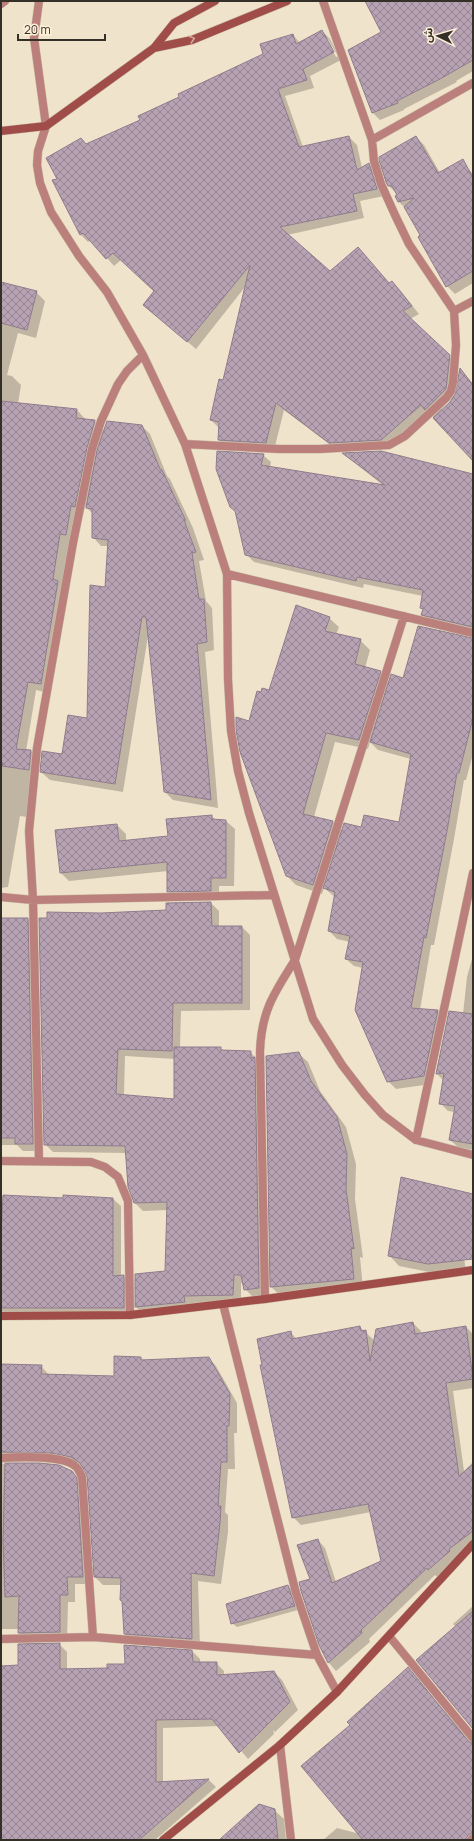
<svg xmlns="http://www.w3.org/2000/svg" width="474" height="1841" viewBox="0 0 474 1841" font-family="Manrope,'Noto Sans Arabic',sans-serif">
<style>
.shadow{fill:#0003;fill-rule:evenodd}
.building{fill:url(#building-cross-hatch);stroke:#8f7c8d}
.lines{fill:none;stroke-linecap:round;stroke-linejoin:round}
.street-casing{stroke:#cbbfaa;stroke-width:9}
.secondary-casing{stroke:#cbbfaa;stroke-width:9}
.street{stroke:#bb807b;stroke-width:8}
.secondary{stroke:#a04c48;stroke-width:8}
.oneway{stroke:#d3a697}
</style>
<defs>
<pattern id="building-cross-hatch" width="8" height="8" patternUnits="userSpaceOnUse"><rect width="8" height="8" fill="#b7a2b4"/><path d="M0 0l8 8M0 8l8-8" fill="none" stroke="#968492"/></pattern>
</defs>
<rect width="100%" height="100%" fill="#f0e3cb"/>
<path class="shadow" d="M376 1H473V71L456 81 457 82 404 109V110L380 120 372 112 383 33Z
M322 31 330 39 341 60 310 76 314 88 285 96 303 147 349 137 357 145 362 168 369 164 376 172 384 196 360 201 364 218 287 235 330 272 358 248 390 284 392 282 400 290 419 314 410 319 457 364 453 397 441 409 443 410 450 403 456 395 460 370 473 384V459L429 413 389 447 337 450 284 410 274 450 226 448 219 440V428L211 420 224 381 245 287 196 349 144 305 155 291 121 260 114 266 91 240 88 242 81 235 53 181 58 179 87 145 141 120 264 55 293 35 300 43ZM326 39H328L338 56 336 57Z
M416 137 424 145 440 173 462 161 473 174V283L455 294 447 286 406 209 398 201 399 196 389 186Z
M1 283 36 292 45 301 36 338 18 333 7 375 12 376 21 385 18 404 77 410 86 420 95 421 105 431 142 426 150 434 167 476 170 479 193 528 204 560 199 561 206 601 212 608 214 650 205 652 218 808 173 800 165 792 148 636 123 792 50 780 41 772 63 755 88 719 105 588 108 546H101L93 537V514L85 506 83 515H79L75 544 69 543 62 586 49 693 36 690 26 751H31L40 760 27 817 20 816 8 887 1 888Z
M344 454 473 475V633L430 622 423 615 424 610 421 608 423 596 364 584 363 588 254 562 246 554 236 511 263 455 271 462 270 468 385 487Z
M329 618 339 627 336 635 360 640 370 650 365 668 380 672 390 682 404 679 473 639V754L466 780H464L454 839 434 945H431L420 1010 438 1011 445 1019 431 1084 396 1089 388 1081 363 968 354 966 346 959 350 942 337 939 329 931 335 897 324 888 322 894 296 885 287 876 250 722 262 693 270 691ZM335 742 368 749 370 742 378 750 411 759 400 823 343 831 333 822 314 817Z
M212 816 216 821H226L235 829 234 886H219V899L176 900 168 891V871L69 881 60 872 117 825 126 834V841L169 837Z
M211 903 219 911V927H242L250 935V1010L181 1011 180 1048H220L224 1051 250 1052 258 1060 267 1296 253 1297 245 1289 244 1283H241V1302L192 1303V1310L144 1315 136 1307V1275L166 1272 168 1210 143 1211 134 1202 127 1153 53 1152 45 1144 101 914 167 911V904ZM125 1056 175 1059V1100L124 1096Z
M1 919 28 920 35 927 40 1151H23L17 1145H1Z
M473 955V1150L458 1147 450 1140 455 1112 448 1111 440 1103 444 1081 437 1074 450 1013 463 1014 467 977Z
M298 1053 308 1062 320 1091 346 1127 356 1164 355 1199 363 1258 360 1257 363 1289 281 1296 271 1287Z
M473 1195V1236L461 1238 466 1271 439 1274 399 1266 389 1255Z
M64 1199H113L121 1206V1276H123L131 1283 132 1315H5L1 1310V1240Z
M413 1323 421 1331V1334L466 1327 473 1334V1388L453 1391 464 1471 473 1462V1539L465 1546 467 1549 457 1559 437 1577 435 1575 369 1639 370 1642 336 1671 329 1663 320 1644 311 1579 318 1540 325 1548 336 1582 382 1561 371 1512 301 1525 293 1517 263 1365 290 1332 297 1339 360 1327 375 1341Z
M141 1358 144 1361 208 1358 216 1366 237 1403V1433H234L235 1469H228L225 1512 228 1515V1532L221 1584 198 1581 200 1647 133 1641 125 1634 123 1603 121 1600 122 1585H103L95 1577 88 1476 83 1467 79 1465 60 1460H8L2 1464 50 1465 72 1472 80 1480 91 1584H75V1602H68L67 1640H27L19 1633 20 1629H1V1364L41 1366 49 1375 115 1377Z
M288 1586 292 1590 298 1610 237 1627 232 1623Z
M473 1606V1728L456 1627 453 1624Z
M59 1644 67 1652V1670L108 1669 192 1651 200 1659V1663H216L224 1671V1676L274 1672 282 1680 298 1710 275 1732 273 1730 274 1734 248 1759 220 1726 163 1728V1783L209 1780 216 1787 155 1840H1V1667L19 1666Z
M417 1678 473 1744V1840H323L337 1828 360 1834Z
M274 1810 284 1819 286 1840H220Z"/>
<path class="building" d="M365 1H473V60L440 79 397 101 398 103 372 113 348 50 381 32Z
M322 30 334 52 303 69 307 80 278 89 299 147 349 136 357 170 369 163 377 189 353 194 357 211 280 227 330 271 358 247 389 283 392 281 412 306 403 311 450 355 446 389 425 410 421 405 381 440 329 443 276 403 266 443 218 440 219 422 210 420 219 379 223 380 250 265 187 342 143 305 154 291 113 253 106 259 83 233 80 235 52 180 57 179 46 158 81 138 86 144 140 120 138 116 179 97 178 94 263 54 260 44 293 34 296 44Z
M416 136 438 173 463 159 473 178V271L446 287 418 237 420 235 404 207 414 198 398 202 395 196 397 195 392 186H388L386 182 379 160V157Z
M1 282 37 291 27 330 1 323Z
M460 368 473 385V461L433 418 450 402 455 394Z
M1 401 77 409 76 418 95 420 87 448 75 507 71 506 66 535 60 534 53 579 58 581 41 684 28 682 16 749 31 750 29 770 2 766 3 763H1Z
M107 421 142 425 160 469 162 470 185 519V523L196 552 192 553 199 599H204L207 642 197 644 211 800 164 792 146 617H142L115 784 40 772 42 751 62 754 68 715 87 718 90 585 105 587 108 540 92 538V509L86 508 97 450Z
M217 451 264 454 261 465 385 485 342 453 381 451 473 474V627L421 615 423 609 420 608 423 590 357 577 356 581 245 555 235 511 230 507 216 469Z
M296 605 330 617 325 631 361 639 355 664 381 671 359 740 326 733 303 814 333 821 313 885 286 876 240 752 236 730V717L249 721 257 691 261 692 262 688 269 690Z
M418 626 473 638V718L459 773H457L447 831 426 938 424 937 411 1008 438 1010 424 1076 387 1082 355 1010 363 962 345 959 350 936 328 931 335 892 323 888 344 823 361 827 364 815 399 822 411 754 370 742 391 674 403 678Z
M212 815V819L226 820V878H211V891L167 892V862L60 873 55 830 117 824 119 841 168 836 166 819Z
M211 902 212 926H242V1003H173L172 1051 118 1049 116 1094 174 1099V1047H221V1050L251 1051V1058L255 1057 259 1288 244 1290 241 1275H234L233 1295 184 1296 185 1302 135 1307V1274L165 1271 167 1202 134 1203 128 1187 125 1146 44 1145 39 918H47V912L101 913 166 910V903Z
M1 918H28L33 1144H15V1138H1Z
M449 1011 473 1014V1144L449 1140 455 1106 439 1104 444 1073 436 1074Z
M299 1052 311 1081 337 1117 347 1154 346 1189 354 1249 351 1248 354 1279 270 1287 266 1056Z
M401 1177 473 1194V1259L428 1264 388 1256Z
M3 1195 63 1198V1195L113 1198V1276L124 1275V1308H1V1236Z
M413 1322 415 1334 466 1326 473 1379 446 1383 459 1476 473 1464V1531L449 1549 450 1551 428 1570 427 1568 361 1630 362 1633 328 1663 319 1645 301 1591 299 1582 310 1579 297 1545 318 1539 332 1583 381 1561 368 1504 292 1518 260 1365H262L257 1339 291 1331 292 1339 360 1326 361 1331 366 1330 370 1361 376 1329Z
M114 1356 141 1357V1360L209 1357 230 1394 229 1426H227V1462H221L218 1506H221L220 1523 214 1576 191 1573 192 1639 124 1634 122 1601 120 1600 121 1578 94 1577 87 1477 80 1463 71 1457 51 1453 1 1452V1364L42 1365 41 1374 114 1376Z
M5 1463H39L59 1465 72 1471 77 1478 83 1577H67L68 1595H60V1632L18 1633 19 1596 5 1597 3 1540Z
M288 1585 295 1606 231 1624 226 1604Z
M473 1611V1729L416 1660Z
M60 1643V1669L107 1668V1664H125L124 1645 192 1650 193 1662H217V1675L274 1671 290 1702 267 1725 266 1724V1726L239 1753 212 1719 156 1720V1782L209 1779 139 1840H1V1666L18 1665V1644Z
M408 1667 469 1742 473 1743V1833L469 1834 466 1840H363L301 1766 350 1725 347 1722Z
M259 1804 275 1809 278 1840H219Z"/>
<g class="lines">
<defs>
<path id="street" d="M39 1 34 38 46 126 38 151 37 165 40 183 51 212 79 256 107 292 143 355 185 444 227 574 228 679 231 731 238 771 249 813 313 1019 342 1065 365 1095 383 1115 416 1140 473 1155
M1 4 5 1
M372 140 473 83
M454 311 473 301
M185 444 279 449H320L389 445 405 436 446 398 451 391 453 382 456 345 454 311 409 244 395 215 381 184 374 161 372 140 323 1
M227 574 473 633
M1 897 33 900 274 895
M416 1140 473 873
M1 1161 91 1162 105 1167 118 1177 128 1201 130 1315
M39 1161 33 900 29 831 37 748 73 543 92 449 101 421 118 384 127 371 143 355
M265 1299 260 1052C261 1012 274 993 295 960L404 616
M223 1304 296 1593 317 1655 337 1692
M1 1458C17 1457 63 1455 75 1466 78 1468 80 1473 82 1477L93 1637
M389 1636 473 1738
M1 1639 93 1637 317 1655
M280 1745 291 1840
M471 1840 473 1838"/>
<path id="secondary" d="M154 48 192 40 287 1
M1 131 46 126 154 48 174 23 215 1
M1 1316 130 1315 265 1299 473 1270
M163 1840 280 1745 337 1692 473 1544"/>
</defs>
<use href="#street" class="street-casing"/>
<use href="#secondary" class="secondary-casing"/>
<use href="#street" class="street"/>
<use href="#secondary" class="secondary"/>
</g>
<defs><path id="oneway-chevron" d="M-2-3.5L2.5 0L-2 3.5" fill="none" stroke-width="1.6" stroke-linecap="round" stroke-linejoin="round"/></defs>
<use class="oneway" href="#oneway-chevron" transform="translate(192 39) rotate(-18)"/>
<rect width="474" height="1841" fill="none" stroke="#353027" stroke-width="4"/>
<g transform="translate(438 36) rotate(275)" stroke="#fdf0d8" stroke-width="3" paint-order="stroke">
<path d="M0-3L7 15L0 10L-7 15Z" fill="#353027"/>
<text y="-6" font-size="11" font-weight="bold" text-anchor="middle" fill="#353027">ش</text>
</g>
<path d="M18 34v6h87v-6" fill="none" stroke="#353027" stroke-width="2"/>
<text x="24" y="34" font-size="12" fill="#353027" stroke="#fdf0d8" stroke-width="3" paint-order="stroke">20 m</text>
</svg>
